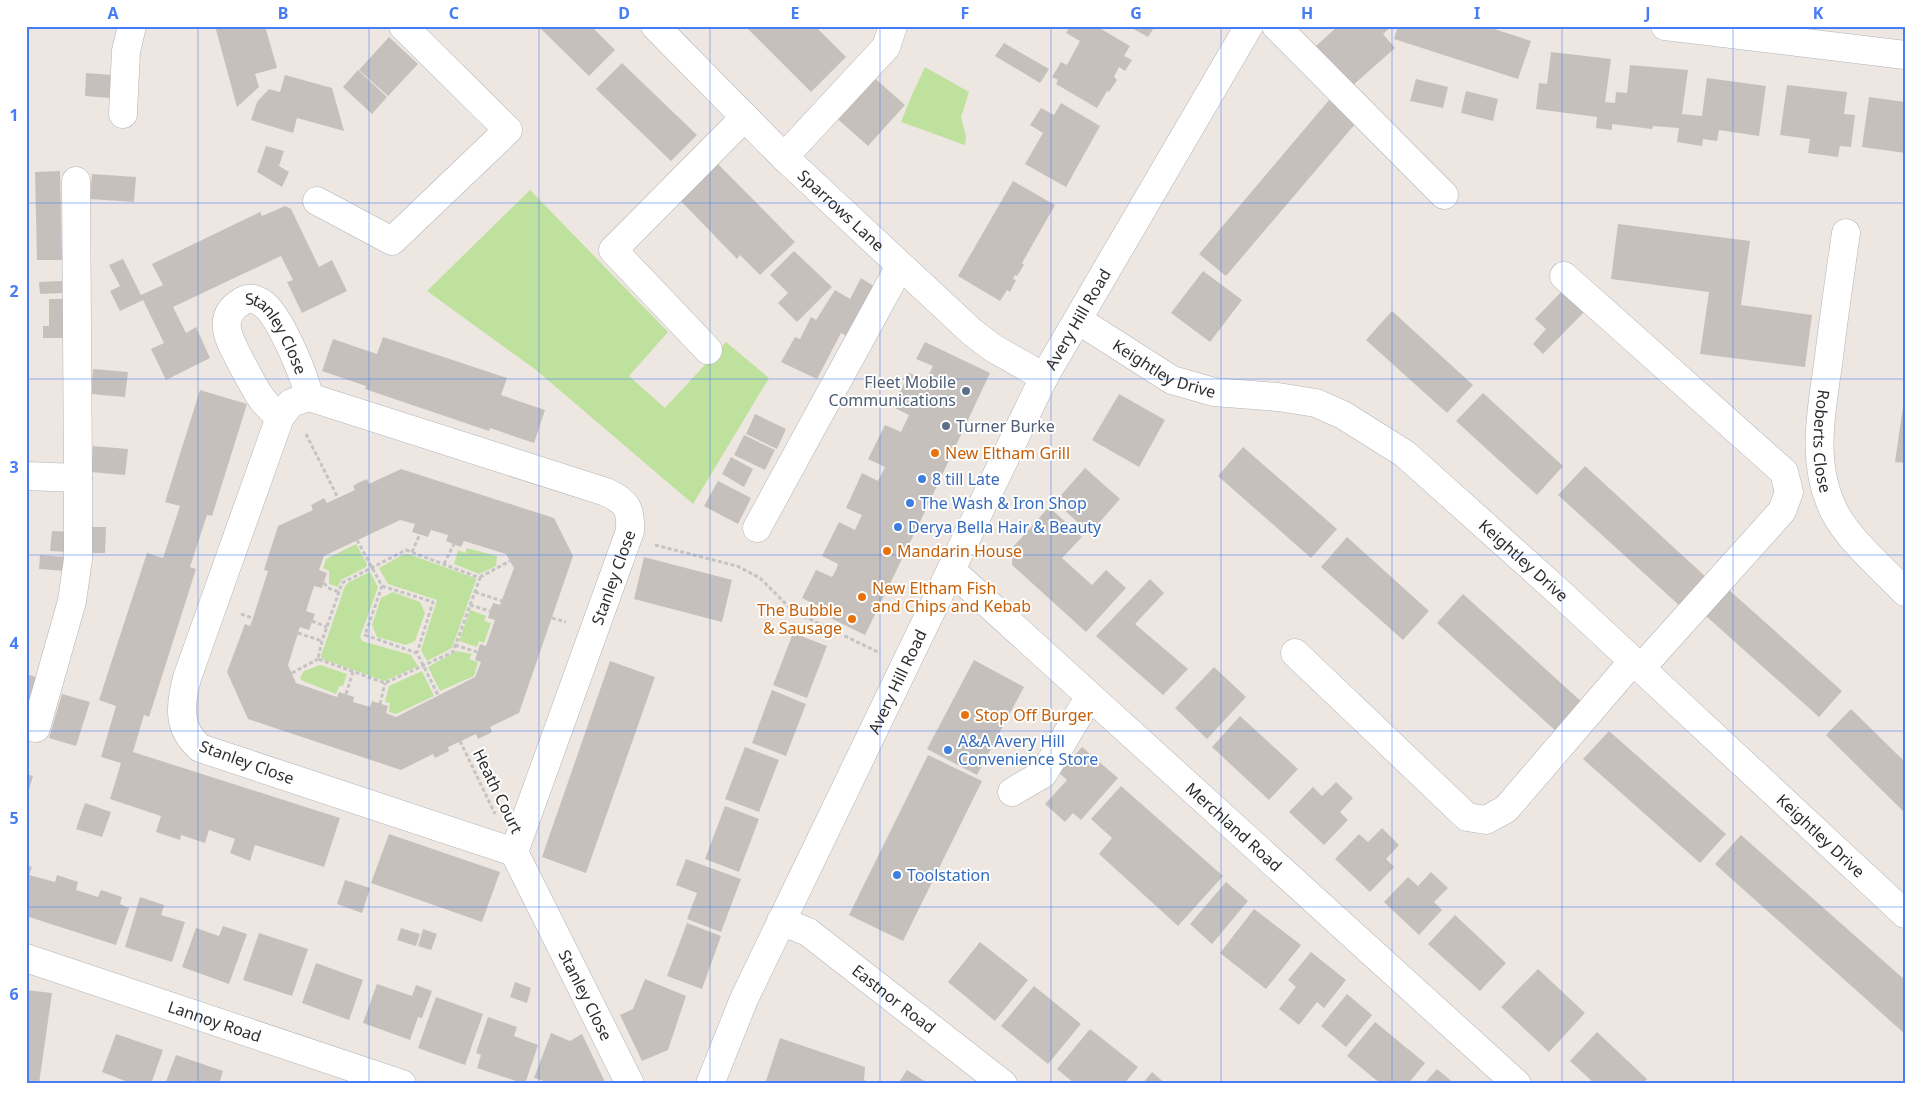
<svg xmlns="http://www.w3.org/2000/svg" width="1931" height="1110" viewBox="0 0 1931 1110" font-family="'Noto Sans',sans-serif">
<style>
.green{fill:#bee29e}
.building{fill:#c6c0bc;fill-rule:evenodd}
.lines{fill:none;stroke-linecap:round;stroke-linejoin:round}
.minor-casing{stroke:#b0b4bc;stroke-width:29}
.path{stroke:#c4c4c4;stroke-width:3;stroke-dasharray:4 2.5;stroke-linecap:butt}
.minor{stroke:#fff;stroke-width:28}
.grid{fill:none;stroke:#467cf5;stroke-width:1;stroke-opacity:0.55}
.service-dot{fill:#5c6f8a;stroke:#fff;stroke-width:2}
.food-dot{fill:#e8710a;stroke:#fff;stroke-width:2}
.shop-dot{fill:#3f7fe0;stroke:#fff;stroke-width:2}
.labels{text-anchor:middle;stroke-width:4;stroke-linejoin:round;paint-order:stroke}
.street-label{font-size:16px;fill:#2d2d2d;stroke:#fff}
.service-label{font-size:16px;fill:#4e5e75;stroke:#fff;text-anchor:end}
.food-label{font-size:16px;fill:#c56008;stroke:#fff;text-anchor:start}
.shop-label{font-size:16px;fill:#366cbe;stroke:#fff;text-anchor:start}
.neatline{fill:none;stroke:#467cf5;stroke-width:2}
.grid-label{font-size:16px;text-anchor:middle;font-weight:bold;fill:#467cf5}
</style>
<rect width="100%" height="100%" fill="#eee6e0"/>
<path class="green" d="M925 67 969 92 961 117 966 137 965 145 901 122 911 97Z
M530 190 668 332 629 376 665 408 726 342 769 378 693 504 536 370 427 291Z
M356 544 367 564 366 567 341 580 338 587 329 584V571L323 568 326 559Z
M467 548 497 556 496 566 479 574 454 564 458 550 465 553Z
M404 554H408L475 578 476 580 452 648 427 661 421 650 437 600 388 584 379 568Z
M370 572 378 587 360 637 362 641 411 655 418 666 385 681 322 659 321 656 345 586 349 582Z
M393 592 420 602 425 613 415 641 406 645 377 637 372 625 381 598Z
M470 610 486 616 484 621 491 623 484 643 479 641 477 647 459 641Z
M457 651 472 654 469 659 478 662 474 676 440 691 428 667Z
M320 665 347 674 343 686H339L336 694 303 681 300 678 304 671Z
M422 671 434 696 396 714 389 712 390 703 385 702 389 686Z"/>
<path class="building" d="M215 26H265L277 68 255 74 259 87 237 107Z
M538 26H591L615 50 589 76Z
M745 26H815L846 57 811 92Z
M1070 26H1096L1130 46 1124 56 1132 60 1125 71 1119 67 1114 77 1117 80 1109 92 1107 91 1097 108 1056 84 1058 80 1052 77 1061 62 1067 65 1080 41 1066 33Z
M1128 26H1155L1148 37Z
M1338 26H1392L1383 34 1395 48 1352 86 1316 46Z
M1398 26H1485L1531 41 1518 79 1394 39Z
M389 37 418 64 388 96 359 70Z
M1004 43 1049 69 1040 83 995 56Z
M1551 52 1611 59 1605 102 1615 103 1616 92 1627 93 1630 65 1688 70 1682 114 1702 116 1707 78 1766 86 1759 136 1719 130 1717 141 1703 139 1702 146 1677 142 1679 128 1653 126 1652 129 1612 124V130L1596 128 1597 117 1536 109 1539 83 1547 84Z
M622 63 697 135 671 161 596 89Z
M358 70 387 97 372 114 343 87Z
M86 73 112 75 110 98 85 96Z
M870 74 905 105 868 146 833 115Z
M285 75 332 88 344 131 297 118 293 133 251 120 257 102 269 89 280 92Z
M1416 79 1448 87 1443 108 1410 101Z
M1787 85 1847 92 1844 114 1855 115 1851 147 1840 146 1838 157 1808 153 1810 139 1780 135Z
M1466 91 1498 99 1493 121 1461 113Z
M1869 97 1905 102V153L1862 147Z
M1329 100 1356 123 1226 276 1199 254Z
M1061 103 1100 126 1066 187 1025 164 1043 133 1030 125 1041 108 1054 115Z
M266 146 284 151 279 166 289 172 282 187 257 172Z
M716 162 795 242 760 275 740 255 737 259 678 198Z
M60 171 62 260H37L35 172Z
M92 174 136 177 134 202 90 199Z
M1013 181 1055 205 1022 263 1024 265 1017 276 1015 275 1013 279 1016 280 1010 292 1007 290 1000 301 958 276Z
M285 206 291 209 319 267 332 260 347 291 302 313 287 282 293 280 281 256 173 307 186 333 196 327 210 358 166 380 151 349 164 343 143 300 120 311 110 291 120 286 109 265 123 259 141 295 163 285 152 264 260 212 262 216Z
M1618 224 1750 241 1741 305 1812 315 1805 367 1700 354 1709 292 1611 279Z
M794 251 832 287 797 322 778 303 788 293 770 275Z
M1203 271 1242 300 1210 342 1171 313Z
M861 278 875 287 849 337 841 333 817 379 781 362 795 337 800 339 811 317 816 320 835 290 850 299Z
M62 281V293L40 294 39 282Z
M1563 290 1585 311 1543 354 1533 344 1546 329 1535 319Z
M49 299H71V338H43V326H49Z
M1392 311 1473 385 1447 413 1366 340Z
M383 337 507 378 501 395 545 410 534 443 490 428 489 431 415 406 365 389 366 386 322 371 333 339 377 354Z
M925 342 990 373 920 522 865 635 816 611 818 606 802 598 816 570 832 577 836 570 838 564 822 556 839 522 855 530 862 515 846 508 862 473 878 481 885 467 868 459 885 425 901 432 909 415 893 407 909 373 926 380 933 366 916 359Z
M93 369 128 372 125 397 91 394Z
M200 390 247 404 212 516 207 515 190 567 196 569 149 717 144 715 133 752 340 818 324 867 255 845 250 861 230 853 235 839 209 830 205 843 181 835 180 840 156 832 161 816 110 799 121 763 101 757 116 706 99 700 147 553 163 558 180 506 165 502Z
M1483 393 1563 466 1537 495 1456 421Z
M1119 394 1165 420 1139 467 1092 440Z
M1904 400H1905V463L1895 462Z
M755 414 786 429 777 449 746 434Z
M744 435 775 450 765 470 734 455Z
M93 446 128 449 125 475 91 472Z
M1243 447 1337 529 1311 558 1218 476Z
M731 457 753 469 744 487 722 474Z
M1585 466 1706 577 1680 606 1558 495Z
M1085 468 1120 499 1090 533 1055 502Z
M401 469 554 518 573 556 519 713 490 727 492 732 478 739 476 734 448 747 449 751 435 758 433 754 401 770 248 719 227 672 245 624 250 626 253 618 268 571 264 570 278 526 313 510 311 505 317 502 324 498 327 503 355 490 353 486 360 482 367 479 369 484ZM400 520 415 524 412 532 428 537 431 530 448 535 446 541 461 547 464 541 506 554 514 568 500 605 493 603 490 611 488 618 495 620 486 646 480 644 475 660 481 662 475 677 396 717 386 713 388 706 372 701 370 707 353 702 354 697 339 692 337 697 296 683 288 665 300 627 309 630 315 614 306 611 314 586 322 588 327 573 319 570 324 556Z
M718 481 751 498 738 524 704 506Z
M1049 507 1082 537 1062 558 1092 585 1106 570 1126 588 1086 632 1012 565 1013 547Z
M92 527H106L105 553H92Z
M52 531 71 532 69 552 50 551Z
M1347 537 1429 611 1403 640 1321 567Z
M40 555 65 557 64 571 39 569Z
M644 557 732 580 722 622 634 599Z
M1150 579 1164 593 1135 624 1188 669 1163 695 1096 636Z
M1729 590 1842 691 1819 717 1706 616Z
M1463 594 1584 704 1558 733 1437 623Z
M793 633 827 646 807 698 773 685Z
M974 660 1024 687 977 775 927 749Z
M610 661 655 677 586 873 542 857Z
M1214 667 1246 697 1207 739 1175 708Z
M26 674 42 679 26 718Z
M772 690 806 704 786 756 752 743Z
M62 694 90 702 76 746 49 738Z
M1851 709 1905 762V813L1826 735Z
M1240 716 1298 769 1269 800 1212 747Z
M1609 731 1726 834 1700 863 1583 759Z
M745 747 779 760 759 812 725 799Z
M1082 747 1118 778 1081 820 1073 813 1065 822 1045 804 1067 780 1059 773Z
M928 755 982 781 903 941 849 915Z
M26 774 33 776 27 797H26Z
M1336 782 1353 798 1340 812 1348 820 1324 845 1289 812 1313 787 1322 796Z
M1121 786 1223 876 1178 926 1099 854 1112 838 1091 819Z
M85 803 111 812 102 837 76 829Z
M725 806 759 819 739 872 705 859Z
M1382 828 1399 845 1386 859 1394 867 1370 892 1335 859 1359 834 1368 842Z
M389 834 500 872 482 922 371 883Z
M1741 835 1905 980V1034L1715 864Z
M686 859 741 879 721 932 687 919 697 893 676 885Z
M26 865 32 867 29 875 55 882 57 875 78 882 76 890 98 897 101 890 122 897 120 904 129 908 116 945 26 916Z
M1431 872 1448 888 1434 902 1442 910 1419 935 1384 902 1408 877 1418 886Z
M345 880 370 888 362 913 337 904Z
M1226 882 1248 901 1212 944 1190 924Z
M140 897 164 905 161 915 185 922 172 962 125 947Z
M1254 909 1301 945 1266 989 1220 953Z
M1455 915 1506 963 1480 991 1428 944Z
M687 923 721 936 702 989 667 976Z
M223 926 247 934 229 984 182 967 196 928 219 936Z
M401 928 420 934 416 946 397 940Z
M423 929 437 934 431 950 418 946Z
M259 933 308 949 292 996 243 980Z
M980 942 1028 980 995 1021 948 982Z
M1311 952 1346 980 1324 1008 1317 1002 1299 1025 1279 1009 1296 987 1288 980Z
M316 963 363 980 349 1020 302 1003Z
M1538 969 1585 1013 1549 1052 1501 1007Z
M645 979 686 996 668 1050 642 1061 620 1015 633 1009Z
M515 982 531 988 527 1003 510 997Z
M377 984 412 996 416 985 432 991 422 1018 418 1017 410 1040 363 1023Z
M1034 986 1081 1024 1048 1064 1001 1026Z
M26 990 52 993 39 1084H26Z
M1347 994 1372 1015 1346 1047 1321 1026Z
M436 997 483 1014 465 1065 418 1048Z
M488 1017 517 1027 514 1036 538 1045 525 1084 477 1068 481 1055 476 1053Z
M1375 1022 1425 1063 1408 1084H1381L1347 1056Z
M1090 1029 1138 1067 1124 1084H1075L1057 1069Z
M1597 1032 1647 1079 1643 1084H1595L1570 1061Z
M551 1033 570 1041 582 1034 606 1084H554L534 1078Z
M116 1034 163 1050 151 1084H133L102 1072Z
M780 1038 865 1067 864 1080 873 1084H765Z
M176 1055 223 1071 219 1084H165Z
M1437 1069 1455 1084H1424Z
M907 1070 929 1084H898Z
M1152 1072 1166 1084H1142Z"/>
<g class="lines">
<defs>
<g id="minor">
<path id="s1" d="M655 26 784 157 972 332 993 348 1044 377"/>
<path d="M1276 26 1444 195"/>
<path d="M1665 26 1905 55"/>
<path d="M123 114 126 51 132 26"/>
<path d="M784 157 886 47 893 26"/>
<path d="M317 201 392 241 508 130 403 26"/>
<path id="s2" d="M1846 233C1840 274 1834 315 1829 357 1822 409 1809 463 1835 513 1849 540 1883 569 1905 592"/>
<path d="M1564 276 1784 472 1789 492 1782 511 1641 668"/>
<path id="s3" d="M1078 320 1172 380 1214 392 1278 397 1316 403 1343 415 1405 454 1560 593 1905 914"/>
<path d="M708 350 613 250 745 117"/>
<path id="s4" d="M280 417C261 403 255 388 244 368 233 346 213 319 241 302 248 297 255 298 262 303 279 313 305 377 309 397"/>
<path d="M26 476 78 478 76 181"/>
<path d="M757 528 900 266"/>
<path id="s5" d="M951 570 1517 1084"/>
<path d="M1295 653 1467 817 1486 820 1506 809 1633 661"/>
<path d="M36 728 72 601 78 559V478"/>
<path d="M1012 792 1043 774 1090 696"/>
<path id="s6" d="M514 852 630 531C631 508 627 502 606 492L309 397 291 403 280 417 187 678C180 705 177 728 200 748L514 852 630 1084"/>
<path id="s7" d="M781 921 808 932 1003 1084"/>
<path id="s8" d="M26 958 402 1084"/>
<path id="s9" d="M710 1084 744 999 1044 377 1249 26"/>
</g>
</defs>
<use href="#minor" class="minor-casing"/>
<path class="path" d="M306 434 338 498
M357 540 382 586 365 635 417 653 438 695
M655 545 737 566 760 578 793 611 880 653
M406 550 480 578 453 652 385 683 318 659 322 641 342 583Z
M412 552 420 534
M444 564 454 544
M480 577 510 561
M324 583 328 588 339 592
M382 586 433 602 417 653
M475 592 502 601
M470 605 490 611
M241 614 253 618
M552 618 566 622
M312 621 327 627
M298 633 322 641
M455 645 477 652
M292 673 318 659
M346 694 353 672
M380 704 385 683
M460 741 495 814"/>
<use href="#minor" class="minor"/>
</g>
<path class="grid" d="M198 26V1084M369 26V1084M539 26V1084M710 26V1084M880 26V1084M1051 26V1084M1221 26V1084M1392 26V1084M1562 26V1084M1733 26V1084M26 203H1905M26 379H1905M26 555H1905M26 731H1905M26 907H1905"/>
<g class="service-dot">
<circle cx="966" cy="391" r="5"/>
<circle cx="946" cy="426" r="5"/>
</g>
<g class="food-dot">
<circle cx="935" cy="453" r="5"/>
<circle cx="887" cy="551" r="5"/>
<circle cx="862" cy="597" r="5"/>
<circle cx="852" cy="619" r="5"/>
<circle cx="965" cy="715" r="5"/>
</g>
<g class="shop-dot">
<circle cx="922" cy="479" r="5"/>
<circle cx="910" cy="503" r="5"/>
<circle cx="898" cy="527" r="5"/>
<circle cx="948" cy="750" r="5"/>
<circle cx="897" cy="875" r="5"/>
</g>
<g class="labels">
<g class="street-label">
<text dy="6" stroke="none"><textPath href="#s1" startOffset="262">Sparrows Lane</textPath></text>
<text dy="6" stroke="none"><textPath href="#s9" startOffset="849">Avery Hill Road</textPath></text>
<text dy="6" stroke="none"><textPath href="#s4" startOffset="191">Stanley Close</textPath></text>
<text dy="6" stroke="none"><textPath href="#s3" startOffset="100">Keightley Drive</textPath></text>
<text dy="6" stroke="none"><textPath href="#s2" startOffset="210">Roberts Close</textPath></text>
<text dy="6" stroke="none"><textPath href="#s3" startOffset="520">Keightley Drive</textPath></text>
<text dy="6" stroke="none"><textPath href="#s6" startOffset="292">Stanley Close</textPath></text>
<text dy="6" stroke="none"><textPath href="#s9" startOffset="444">Avery Hill Road</textPath></text>
<text transform="translate(247 762) rotate(20)" y="6">Stanley Close</text>
<text transform="translate(498 791) rotate(64)" y="6">Heath Court</text>
<text dy="6" stroke="none"><textPath href="#s5" startOffset="382">Merchland Road</textPath></text>
<text dy="6" stroke="none"><textPath href="#s3" startOffset="925">Keightley Drive</textPath></text>
<text dy="6" stroke="none"><textPath href="#s6" startOffset="1584">Stanley Close</textPath></text>
<text dy="6" stroke="none"><textPath href="#s7" startOffset="138">Eastnor Road</textPath></text>
<text dy="6" stroke="none"><textPath href="#s8" startOffset="199">Lannoy Road</textPath></text>
</g>
<g class="service-label">
<text x="956" y="388">Fleet Mobile<tspan x="956" dy="18">Communications</tspan></text>
<text x="956" y="432" text-anchor="start">Turner Burke</text>
</g>
<g class="food-label">
<text x="945" y="459">New Eltham Grill</text>
<text x="897" y="557">Mandarin House</text>
<text x="872" y="594">New Eltham Fish<tspan x="872" dy="18">and Chips and Kebab</tspan></text>
<text x="842" y="616" text-anchor="end">The Bubble<tspan x="842" dy="18">&amp; Sausage</tspan></text>
<text x="975" y="721">Stop Off Burger</text>
</g>
<g class="shop-label">
<text x="932" y="485">8 till Late</text>
<text x="920" y="509">The Wash &amp; Iron Shop</text>
<text x="908" y="533">Derya Bella Hair &amp; Beauty</text>
<text x="958" y="747">A&amp;A Avery Hill<tspan x="958" dy="18">Convenience Store</tspan></text>
<text x="907" y="881">Toolstation</text>
</g>
</g>
<rect width="1931" height="1110" fill="none" stroke="#ffffff" stroke-width="55"/>
<rect x="28" y="28" width="1876" height="1054" class="neatline"/>
<g class="grid-label">
<text x="113" y="19">A</text>
<text x="283" y="19">B</text>
<text x="454" y="19">C</text>
<text x="624" y="19">D</text>
<text x="795" y="19">E</text>
<text x="965" y="19">F</text>
<text x="1136" y="19">G</text>
<text x="1307" y="19">H</text>
<text x="1477" y="19">I</text>
<text x="1648" y="19">J</text>
<text x="1818" y="19">K</text>
<text x="14" y="121">1</text>
<text x="14" y="297">2</text>
<text x="14" y="473">3</text>
<text x="14" y="649">4</text>
<text x="14" y="824">5</text>
<text x="14" y="1000">6</text>
</g>
</svg>
